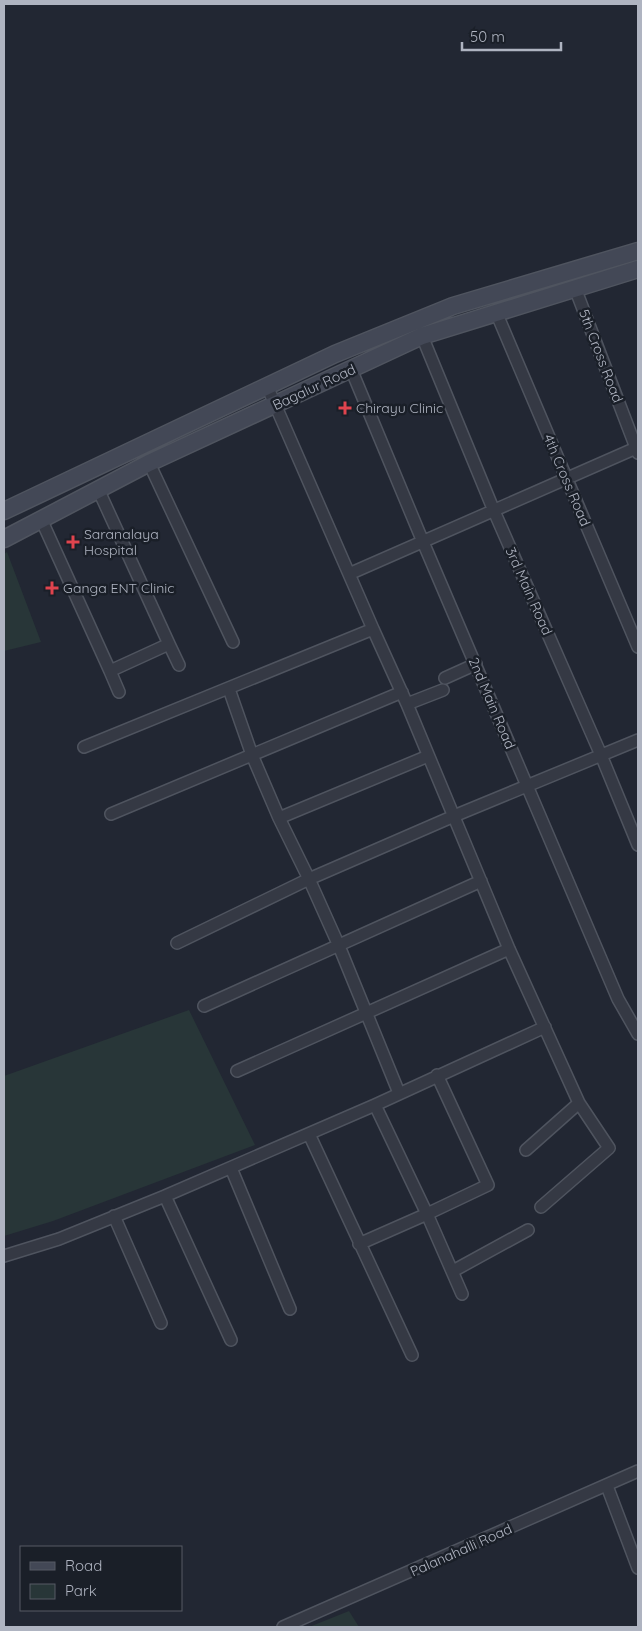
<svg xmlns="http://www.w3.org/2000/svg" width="642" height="1631" viewBox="0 0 642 1631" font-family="Quicksand,sans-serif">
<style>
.green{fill:#283638}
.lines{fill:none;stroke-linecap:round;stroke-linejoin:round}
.minor-casing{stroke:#4f545f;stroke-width:14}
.secondary-casing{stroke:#4f545f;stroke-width:19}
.minor{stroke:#353944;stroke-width:11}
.secondary{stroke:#434856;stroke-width:16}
.health-dot{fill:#e0444e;stroke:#1a1f28;stroke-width:2}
.labels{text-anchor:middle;stroke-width:5;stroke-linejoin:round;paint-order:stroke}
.street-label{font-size:14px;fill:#afb4c1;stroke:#1a1f28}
.poi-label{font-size:14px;fill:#afb4c1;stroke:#1a1f28;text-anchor:start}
</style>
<rect width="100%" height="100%" fill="#222733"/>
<path class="green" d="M7 552 41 642 4 651V554Z
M189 1010 255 1145 53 1221 4 1236V1076Z
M349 1611 359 1627H309Z"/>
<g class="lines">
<defs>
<path id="minor" d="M575 288 638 453
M496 312 638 647
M422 336 494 511 601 755 638 845
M351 369 423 542 618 999 638 1034
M149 463 233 642
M41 519 110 671 169 644 98 489
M349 574 636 448
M373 629 407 704 509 949 579 1103 609 1148 541 1207
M169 644 179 665
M110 671 119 692
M445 678 476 664
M229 689 252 755 279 818 309 879 339 946 399 1093
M407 704 443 690
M84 747 373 629 267 386
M111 814 402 692
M279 818 428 756
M177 943 309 879 454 816 638 740
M204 1006 481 881
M237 1071 509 949
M375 1105 427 1214 488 1185 437 1075
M309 1134 412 1355
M526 1150 579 1103
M231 1168 290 1309
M165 1196 231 1340
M114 1216 161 1323
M359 1244 427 1214 462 1294
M4 1256 59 1239 165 1196 375 1105 545 1027
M453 1271 528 1230
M607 1486 638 1568
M283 1627 638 1471"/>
<path id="secondary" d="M4 511 335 354 453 306 638 251
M4 539 149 463 422 336 638 269"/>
</defs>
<use href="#minor" class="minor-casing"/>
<use href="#secondary" class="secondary-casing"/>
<use href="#minor" class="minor"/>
<use href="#secondary" class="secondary"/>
</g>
<g class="health-dot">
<path d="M342.5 400.5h5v5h5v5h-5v5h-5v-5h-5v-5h5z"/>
<path d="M70.5 534.5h5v5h5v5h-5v5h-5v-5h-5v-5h5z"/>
<path d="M49.5 580.5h5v5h5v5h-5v5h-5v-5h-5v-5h5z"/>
</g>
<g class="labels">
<g class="street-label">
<text transform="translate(601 356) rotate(69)" y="5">5th Cross Road</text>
<text transform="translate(314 387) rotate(-25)" y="5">Bagalur Road</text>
<text transform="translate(567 480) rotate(67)" y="5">4th Cross Road</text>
<text transform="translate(529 591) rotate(66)" y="5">3rd Main Road</text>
<text transform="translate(492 703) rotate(67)" y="5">2nd Main Road</text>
<text transform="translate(461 1550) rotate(-24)" y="5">Palanahalli Road</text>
</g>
<g class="poi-label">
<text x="356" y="413">Chirayu Clinic</text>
<text x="84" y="539">Saranalaya<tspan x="84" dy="16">Hospital</tspan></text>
<text x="63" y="593">Ganga ENT Clinic</text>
</g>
</g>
<rect width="642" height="1631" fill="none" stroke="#afb4c1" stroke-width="10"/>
<rect x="20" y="1546" width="162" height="65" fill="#1a1f28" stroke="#565b65"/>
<rect x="30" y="1562" width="25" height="8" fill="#434856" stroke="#565b65"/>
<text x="65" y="1571" font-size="15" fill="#afb4c1">Road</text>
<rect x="30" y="1584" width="25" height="15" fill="#283638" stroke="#565b65"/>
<text x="65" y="1596" font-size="15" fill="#afb4c1">Park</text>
<path d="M462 42v8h99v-8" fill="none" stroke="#afb4c1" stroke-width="2.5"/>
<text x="470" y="42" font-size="15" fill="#afb4c1" stroke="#1a1f28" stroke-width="4" paint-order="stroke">50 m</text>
</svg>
